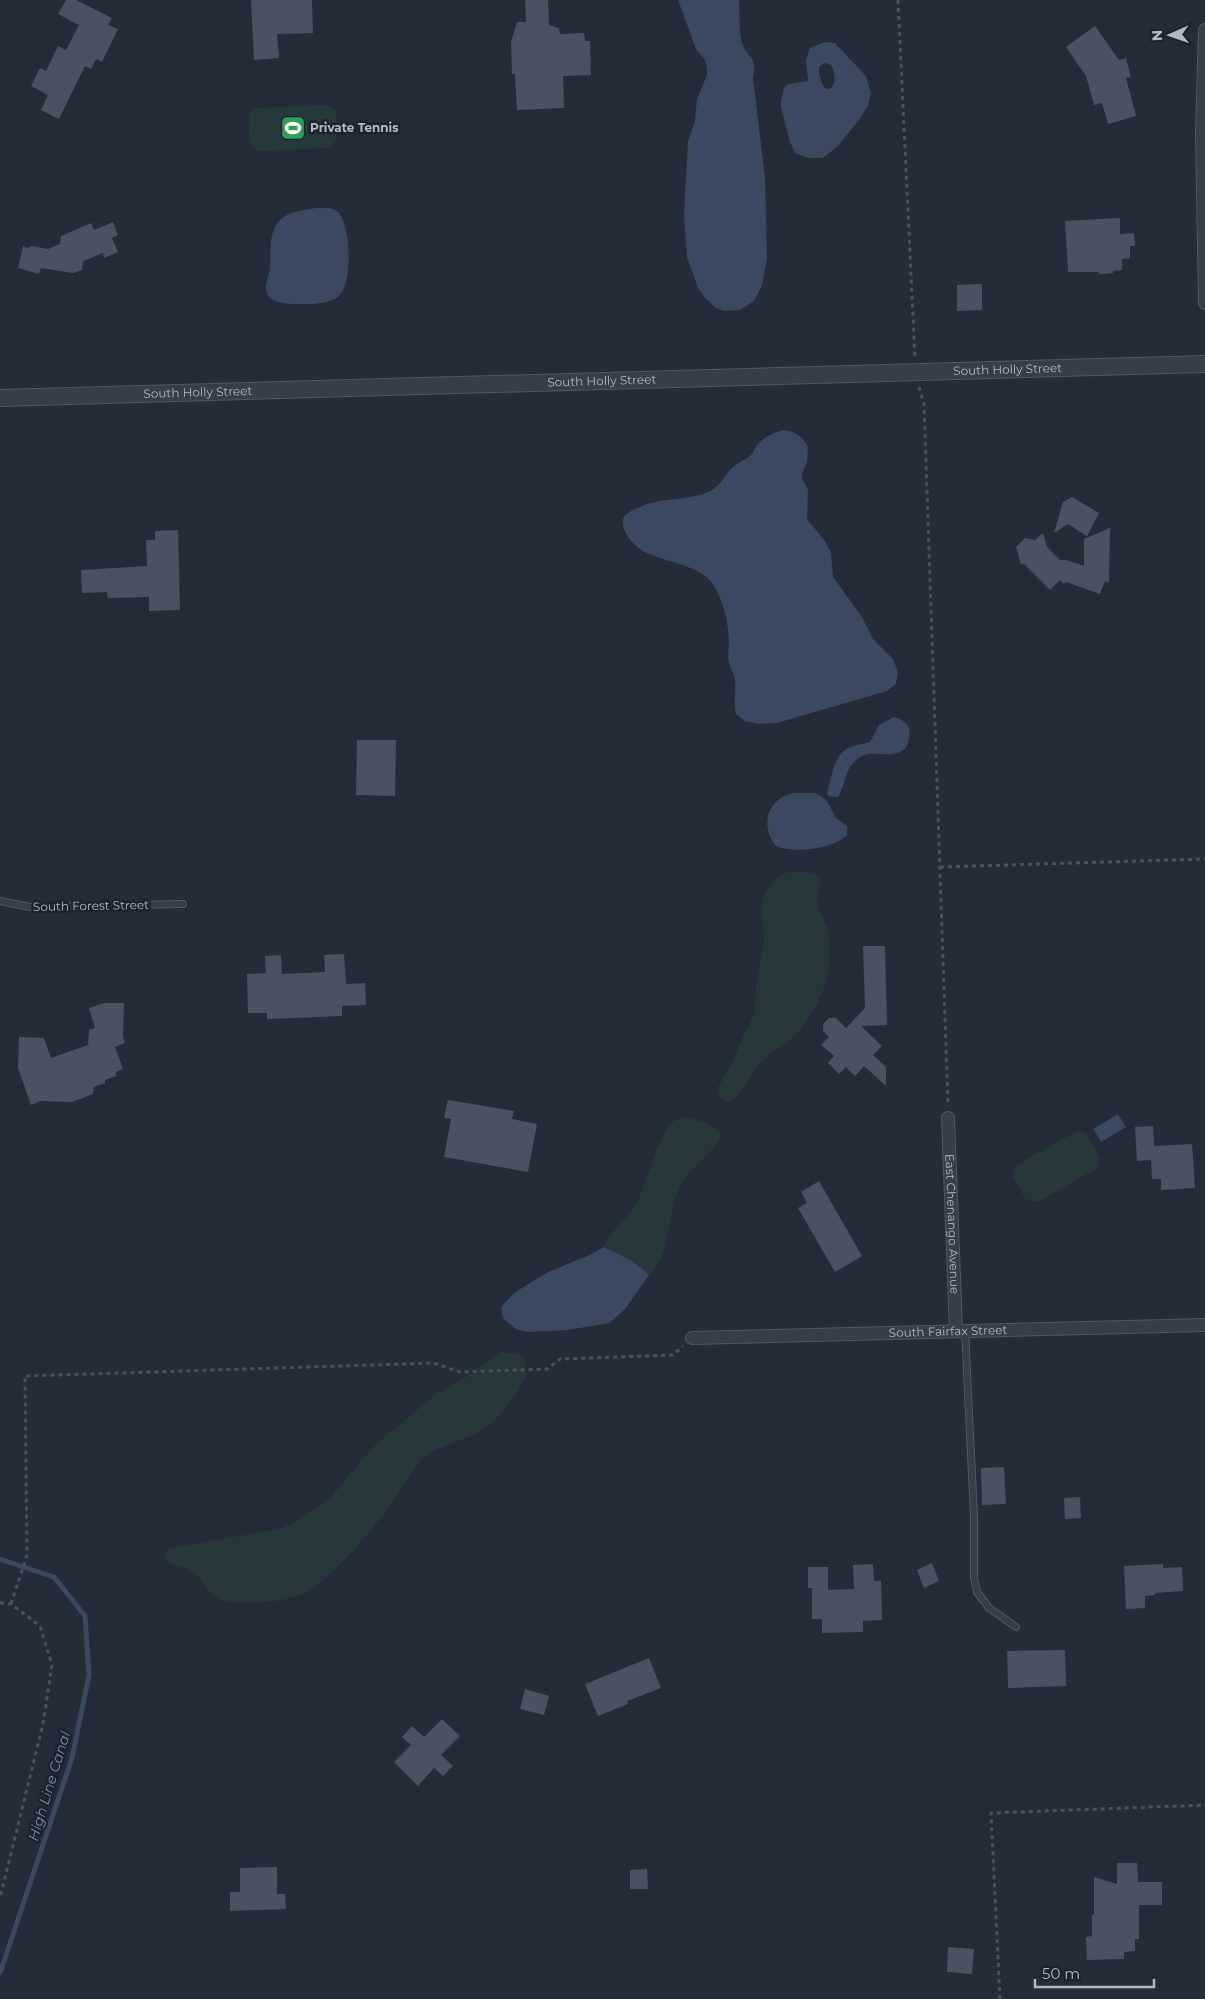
<svg xmlns="http://www.w3.org/2000/svg" width="1205" height="1999" viewBox="0 0 1205 1999" font-family="Montserrat,sans-serif">
<style>
.green{fill:#27383b}
.water{fill:#3a4860;fill-rule:evenodd}
.lines{fill:none;stroke-linecap:round;stroke-linejoin:round}
.stream{stroke:#3a4860;stroke-width:5}
.building{fill:#4a5262}
.service-casing{stroke:#525864;stroke-width:8}
.minor-casing{stroke:#525864;stroke-width:14}
.tertiary-casing{stroke:#525864;stroke-width:18}
.path{stroke:#455559;stroke-width:3;stroke-dasharray:4 4;stroke-linecap:butt}
.service{stroke:#373d49;stroke-width:6}
.minor{stroke:#373d49;stroke-width:12}
.tertiary{stroke:#373d49;stroke-width:16}
.labels{text-anchor:middle;stroke-width:5;stroke-linejoin:round;paint-order:stroke}
.poi-label{font-size:12px;font-weight:bold;fill:#b2b8c5;stroke:#1c222e;text-anchor:start}
.street-label{font-size:12px;fill:#b2b8c5;stroke:#1c222e}
.water-label{font-size:14px;font-style:italic;fill:#7c8eaa;stroke:#1c222e}
</style>
<rect width="100%" height="100%" fill="#242b39"/>
<path class="green" d="M328 105 336 111 337 140 329 148 257 151 250 144 248 115 254 108Z
M797 871 814 874 820 877C822 886 816 894 817 903 818 913 825 919 827 928 831 942 830 971 825 985 818 1006 803 1031 785 1044 776 1051 766 1056 758 1065 751 1073 738 1108 724 1100 719 1098 718 1092 718 1087L732 1064 740 1043 755 1013 756 985 764 943 762 905 765 893 771 883 778 877 788 872Z
M686 1117 704 1122 716 1128 720 1132V1137C713 1153 690 1169 681 1185 665 1216 674 1248 649 1275 636 1262 620 1254 603 1247 607 1241 611 1234 616 1228 622 1221 629 1216 634 1208 647 1186 657 1134 675 1120 679 1118 682 1118 686 1117Z
M1077 1131 1086 1133 1100 1158 1098 1168 1038 1202 1026 1200 1012 1175 1016 1165Z
M501 1352 518 1354C524 1359 527 1366 526 1374 525 1387 494 1423 483 1430 466 1441 445 1443 428 1454 411 1467 403 1490 390 1506 369 1533 333 1579 302 1594 288 1600 270 1602 254 1603 243 1603 232 1604 221 1600 206 1593 203 1577 192 1571 183 1565 173 1566 165 1560L164 1553 170 1548 262 1532 285 1527 311 1512 332 1496 371 1449 419 1408 436 1394 466 1377Z"/>
<path class="water" d="M678 0H739C740 13 739 27 741 39 746 60 758 53 753 78L765 177 767 258 762 286 754 301 740 310 724 311 716 308 705 298 698 288 687 257 684 215 688 141 695 121 697 99 707 75V68L705 60 696 49Z
M824 42 835 43 866 76 871 93 868 106 862 116 838 146 823 158H808L795 153 790 142 781 108V100L784 88 788 84 808 81 806 60 810 48ZM824 63 831 65C835 73 837 83 830 89L824 88 819 75V67Z
M316 208C323 208 332 207 338 212 351 225 353 283 339 296 329 304 314 304 302 304 292 304 276 304 269 297 262 289 269 277 270 268 271 253 268 232 280 220 289 211 304 210 316 208Z
M784 430C795 431 803 437 808 447L807 462 802 474V479L808 489 807 519 825 541 831 553 833 577 836 581 862 617 873 639 893 659 898 672 896 684 887 691 777 723 759 724 745 721 736 714C733 703 736 691 735 680 734 673 730 669 729 662 727 655 729 647 729 640 728 621 723 597 711 582 697 564 663 562 643 551 634 546 618 528 624 517 627 512 635 509 640 507 662 496 688 502 710 491 722 485 724 475 733 467 739 462 747 459 752 454 754 451 755 447 758 444 764 437 775 432 784 430Z
M894 717C912 722 913 734 905 749 886 762 870 745 854 762 845 771 845 786 838 797L829 796 827 794C831 779 833 758 846 749 853 745 863 744 870 742L879 725Z
M794 793H814L821 796 827 801 836 818 847 826V835C835 849 792 854 776 846 759 825 768 798 794 793Z
M1118 1114 1126 1127 1101 1142 1093 1129Z
M603 1247C620 1254 636 1262 649 1275L625 1309 610 1323 568 1330 527 1332 516 1329 503 1318 501 1309 503 1305 514 1293 546 1273 592 1254Z"/>
<g class="lines">
<path class="stream" d="M0 1559 54 1577 85 1616 89 1675 72 1758 0 1973"/>
</g>
<path class="building" d="M66 0H76L112 18 108 25 118 29 102 62 96 59 91 69 85 66 59 119 41 110 48 95 31 86 40 68 46 71 58 46 66 50 79 25 58 14Z
M251 0H312L313 33 277 34 279 58 254 60Z
M525 0H548L549 25 559 28 560 34 584 33 585 41H590L591 75 563 76 564 108 517 110 515 74H512L511 42 517 22H526Z
M1095 26 1119 60 1126 58 1131 77 1126 78 1136 116 1108 124 1102 103 1094 105 1086 76 1066 47Z
M1120 218V234L1134 233 1135 246H1130V258L1122 259V270L1113 271V273L1099 274V272H1068L1065 221Z
M113 222 118 235 112 238 118 252 104 258 103 253 83 261 82 270 73 273 41 268 39 274 18 268 23 246 27 248 32 246 48 249 60 244 61 236 91 223 94 230Z
M982 284V310L957 311V285Z
M1072 497 1099 513 1087 536 1068 524 1054 533 1063 502Z
M1110 528 1109 583 1105 581 1100 594 1066 582 1064 584 1060 580 1050 590 1024 564H1021L1016 547 1025 538 1035 540 1043 533 1047 547 1060 560H1066L1084 566V539Z
M178 530 180 610 149 611V597L108 598 107 592 82 593 81 570 147 566 146 540H155V531Z
M357 740H396L395 796 356 795Z
M863 946H885L887 1025 861 1026 882 1046 873 1055 886 1067V1086L864 1066 855 1076 846 1067 839 1074 828 1063 834 1056 821 1045 829 1037 823 1031V1024L829 1018H836L846 1028 865 1008Z
M344 954 346 984 365 983 366 1005 342 1006V1016L267 1019V1013H248L247 974 266 973 265 956 281 955 282 974 325 972 324 955Z
M104 1003H124L123 1037 125 1043 115 1047 123 1069 116 1072V1076L105 1080V1083L94 1087 93 1094 72 1102 41 1101 31 1105 18 1068 19 1037 44 1038 51 1058 88 1045 89 1030 95 1028 89 1008Z
M448 1100 514 1111 512 1119 537 1124 528 1172 444 1157 451 1119 444 1118Z
M1153 1126 1154 1146 1192 1144 1195 1188 1161 1190V1179H1152L1151 1160 1137 1161 1135 1127Z
M819 1181 862 1256 835 1272 798 1208 807 1203 801 1192Z
M1004 1467 1006 1504 982 1505 981 1468Z
M1080 1497 1081 1518 1065 1519 1064 1498Z
M932 1563 939 1581 924 1588 917 1570Z
M873 1564 874 1581H881L882 1620 863 1621V1632L822 1633V1619H812V1588H808V1567H828V1590L854 1589 853 1565Z
M1163 1564V1568L1182 1567 1183 1591 1155 1593V1595L1145 1596V1608L1126 1609 1124 1566Z
M1065 1650 1066 1686 1008 1688 1007 1651Z
M649 1658 661 1688 627 1701 628 1704 598 1716 585 1684Z
M525 1689 549 1696 544 1715 520 1709Z
M442 1719 460 1736 441 1755 453 1766 443 1776 434 1768 418 1786 394 1762 411 1745 402 1737 412 1726 424 1737Z
M1117 1863H1137L1138 1882H1162V1905H1139V1939H1135V1951L1124 1952V1959L1087 1960 1086 1937 1092 1936V1915H1094V1877L1117 1884Z
M277 1867V1894H285L286 1909 230 1911V1892H240V1868Z
M647 1869 648 1889H630V1870Z
M948 1947 974 1949 972 1974 947 1972Z"/>
<g class="lines">
<defs>
<path id="service" d="M0 901 30 907 183 904
M965 1331 974 1516V1578L977 1592 989 1608 1016 1627"/>
<g id="minor">
<path d="M1205 30 1202 132 1205 303"/>
<path id="s1" d="M948 1118 956 1331"/>
<path id="s2" d="M692 1338 1205 1325"/>
</g>
<g id="tertiary">
<path id="s3" d="M0 398 1205 364"/>
</g>
</defs>
<use href="#service" class="service-casing"/>
<use href="#minor" class="minor-casing"/>
<use href="#tertiary" class="tertiary-casing"/>
<path class="path" d="M898 0 915 359
M919 387 924 404 948 1105
M940 867 1205 859
M0 1603 11 1604 40 1626 52 1665 43 1724 0 1898
M11 1604 27 1555 25 1376 434 1363 460 1372 547 1369 560 1359 673 1355 683 1346
M1000 1999 991 1813 1205 1805"/>
<use href="#service" class="service"/>
<use href="#minor" class="minor"/>
<use href="#tertiary" class="tertiary"/>
</g>
<defs>
<symbol id="stadium-square" viewBox="-11 -11 22 22"><rect x="-9" y="-9" width="18" height="18" rx="4" fill="#2e9e5b" stroke="#1c222e"/><path d="M0-5a6.5 5 0 1 0 0 10a6.5 5 0 1 0 0-10ZM-3.5-1.8h7v3.6h-7Z" fill="#fff"/></symbol>
</defs>
<g fill-rule="evenodd">
<use href="#stadium-square" x="279" y="114" width="28" height="28"/>
</g>
<g class="labels">
<g class="poi-label">
<text x="310" y="132">Private Tennis</text>
</g>
<g class="street-label">
<text dy="4" stroke="none"><textPath href="#s3" startOffset="1008">South Holly Street</textPath></text>
<text dy="4" stroke="none"><textPath href="#s3" startOffset="602">South Holly Street</textPath></text>
<text dy="4" stroke="none"><textPath href="#s3" startOffset="198">South Holly Street</textPath></text>
<text transform="translate(91 906) rotate(-1)" y="4">South Forest Street</text>
<text dy="4" stroke="none"><textPath href="#s1" startOffset="106">East Chenango Avenue</textPath></text>
<text dy="4" stroke="none"><textPath href="#s2" startOffset="256">South Fairfax Street</textPath></text>
</g>
<g class="water-label">
<text transform="translate(49 1786) rotate(-73)" y="5">High Line Canal</text>
</g>
</g>
<g transform="translate(1170 35) rotate(268)" stroke="#1c222e" stroke-width="4" paint-order="stroke">
<path d="M0-4L9 19L0 12L-9 19Z" fill="#b2b8c5"/>
<text y="-8" font-size="14" font-weight="bold" text-anchor="middle" fill="#b2b8c5">N</text>
</g>
<path d="M1035 1979v8h119v-8" fill="none" stroke="#b2b8c5" stroke-width="2.5"/>
<text x="1042" y="1979" font-size="15" fill="#b2b8c5" stroke="#1c222e" stroke-width="4" paint-order="stroke">50 m</text>
</svg>
